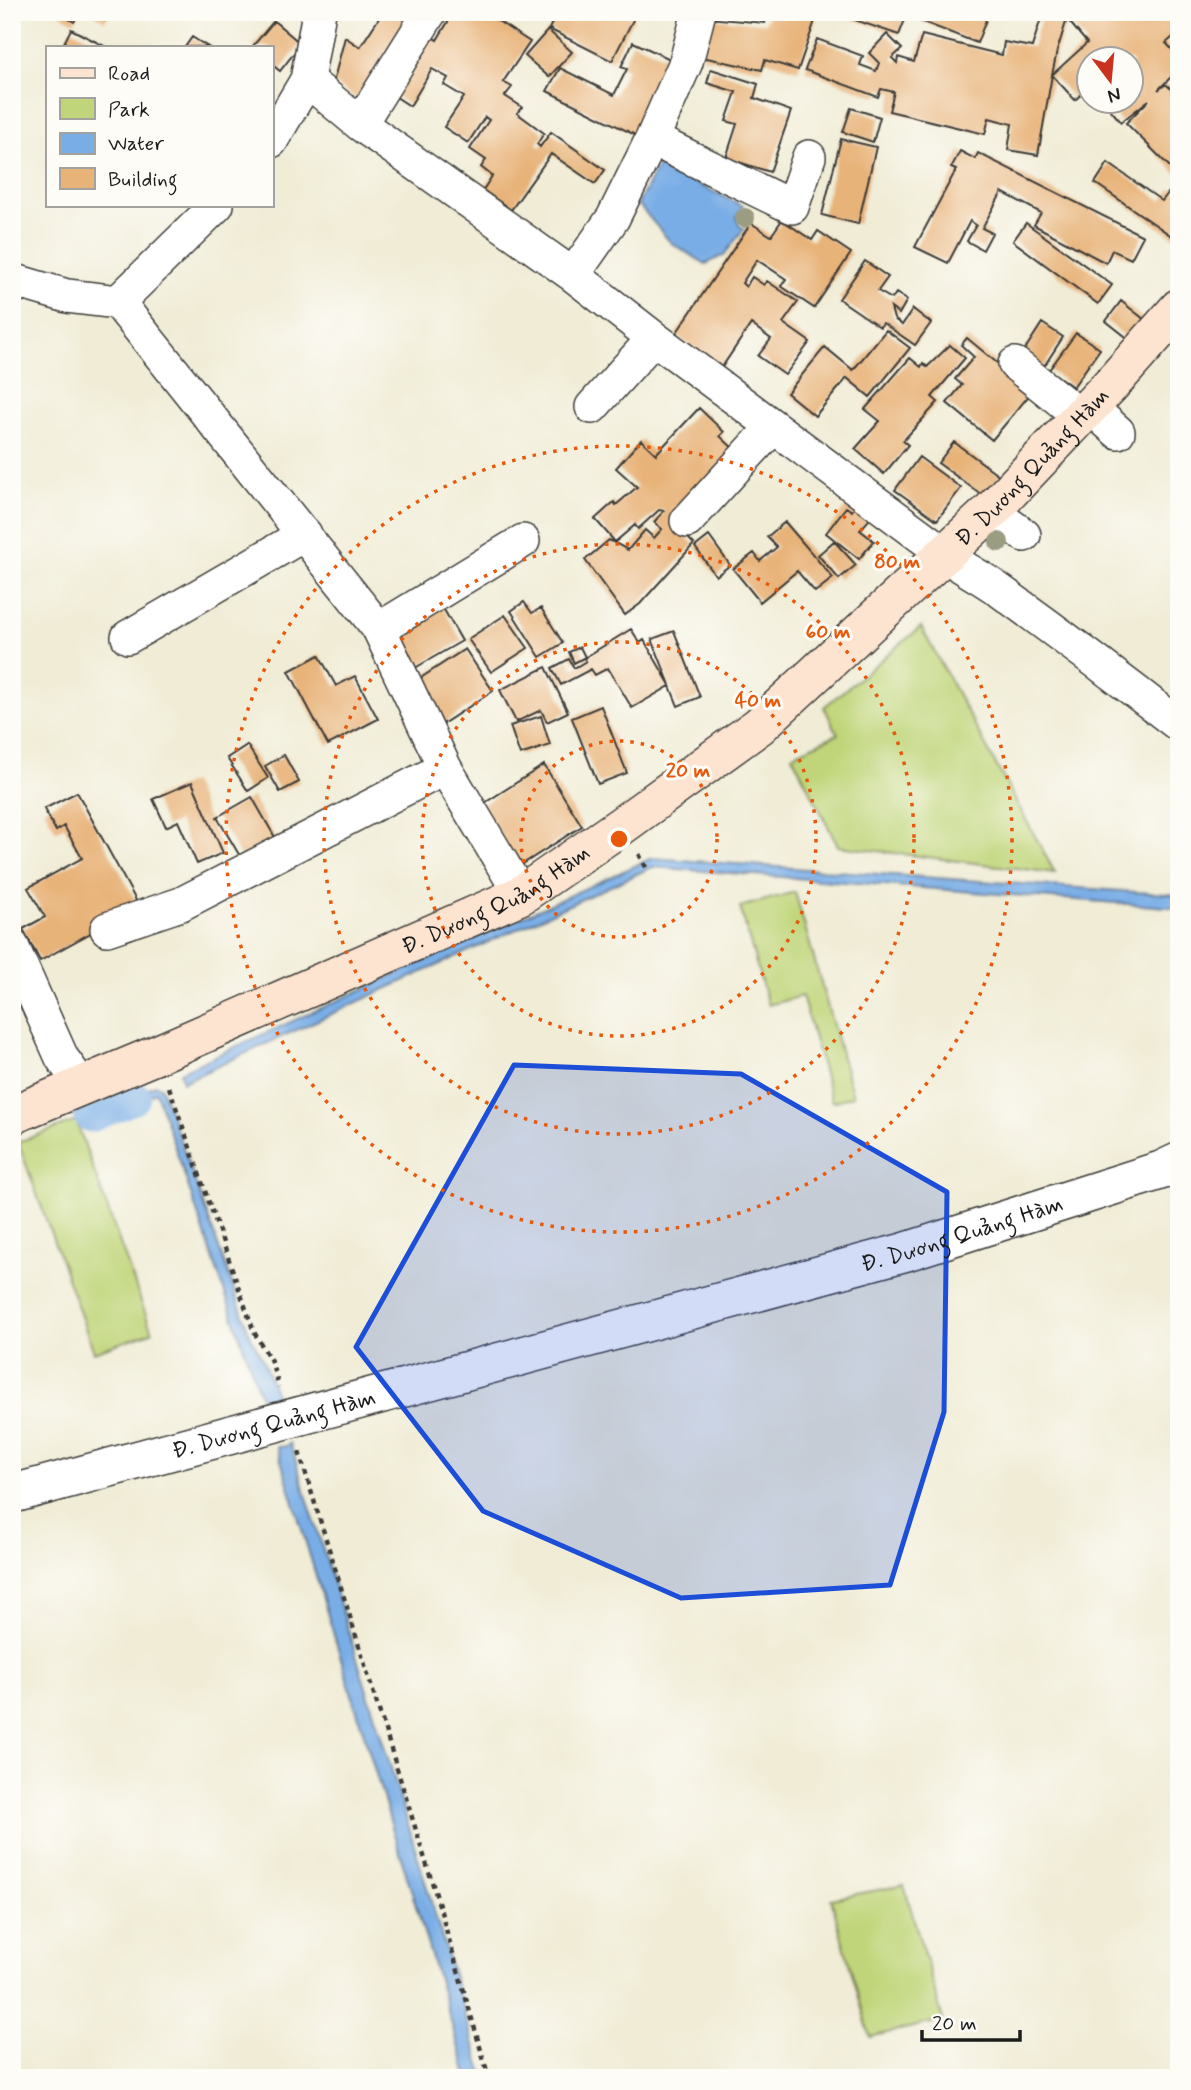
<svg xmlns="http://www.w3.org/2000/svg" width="1191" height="2090" viewBox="0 0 1191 2090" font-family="Mynerve,sans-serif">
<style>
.green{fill:#c0d579;stroke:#6e784a;stroke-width:2}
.water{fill:#79ade6;stroke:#4a6481;stroke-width:2}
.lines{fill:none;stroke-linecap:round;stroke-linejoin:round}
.canal{stroke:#79ade6;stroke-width:35}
.building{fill:#e8b379;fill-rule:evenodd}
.minor-casing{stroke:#3c3b38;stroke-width:36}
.tertiary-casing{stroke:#3c3b38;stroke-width:41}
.secondary-casing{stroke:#3c3b38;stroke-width:41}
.path{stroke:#3c3b38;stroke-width:4.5;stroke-dasharray:5 5;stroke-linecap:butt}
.minor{stroke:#fff;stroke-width:33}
.tertiary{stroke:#fff;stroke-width:38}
.secondary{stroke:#fde4d0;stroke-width:38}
.tree{fill:#9b9d82}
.marked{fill:#1d4ed8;fill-opacity:0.2;stroke:#1d4ed8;stroke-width:5;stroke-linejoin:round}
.ring{fill:none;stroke:#e8590c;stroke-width:3.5;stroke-dasharray:3.5 7}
.labels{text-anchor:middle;stroke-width:6;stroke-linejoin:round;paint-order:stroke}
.street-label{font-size:23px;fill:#1c1c1c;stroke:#fdfcf7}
.centre{fill:#e8590c;stroke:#fdfcf7;stroke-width:3.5}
.ring-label{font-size:21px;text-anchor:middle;font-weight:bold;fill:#e8590c;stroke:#fdfcf7;stroke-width:6;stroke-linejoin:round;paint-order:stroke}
</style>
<rect width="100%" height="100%" fill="#fdfcf7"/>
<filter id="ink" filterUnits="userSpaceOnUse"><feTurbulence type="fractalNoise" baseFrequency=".0143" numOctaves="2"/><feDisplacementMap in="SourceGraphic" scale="14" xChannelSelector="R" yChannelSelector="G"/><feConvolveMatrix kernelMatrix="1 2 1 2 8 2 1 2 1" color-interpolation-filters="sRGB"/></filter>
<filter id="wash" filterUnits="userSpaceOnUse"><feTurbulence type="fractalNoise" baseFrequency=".00686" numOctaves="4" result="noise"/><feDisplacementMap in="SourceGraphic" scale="28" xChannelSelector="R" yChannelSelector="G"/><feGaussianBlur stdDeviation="1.57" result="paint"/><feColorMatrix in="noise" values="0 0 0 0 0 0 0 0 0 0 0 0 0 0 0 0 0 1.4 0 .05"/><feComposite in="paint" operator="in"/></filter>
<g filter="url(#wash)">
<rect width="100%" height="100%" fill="#f0ecd6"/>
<path class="green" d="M921 627 1055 873 838 846 792 755 838 734 824 707Z
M795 892 853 1096 832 1102 802 996 768 1005 740 907Z
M76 1121 152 1332 94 1352 18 1142Z
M904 1885 943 2020 870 2037 831 1899Z"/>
<path class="water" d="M658 165 743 206 737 217 739 225 744 229 724 255 706 264 671 243 638 204Z
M652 858 1179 895V908L652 867 183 1082 180 1072Z
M155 1085 161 1087 251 1337 263 1360 280 1405 265 1410 156 1092 92 1121 86 1113Z
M290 1443 396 1784 484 2078H468L277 1447 286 1446Z"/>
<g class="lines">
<path class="canal" d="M84 1100 91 1115 133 1097"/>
</g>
<g id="blocks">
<path class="building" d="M57 12H80L74 22Z
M89 12H110L105 21Z
M383 12H425L365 104 333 83 345 37 360 47Z
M454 12H484L530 42 503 82 512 87 505 96 522 107 517 113 544 133 537 144 540 147 551 132 605 170 595 184 551 154 511 210 483 190 492 176 481 167 486 160 470 149 489 120 485 117 468 143 444 127 464 97 444 85 448 78 432 69 410 106 387 91 423 31 437 40Z
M557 12H622L634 18 612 61 549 29Z
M769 12H818L798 70 765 60 762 70 702 57 708 18 765 23Z
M852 12H908L899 35 849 18Z
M912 12H989L977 43 910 17Z
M1043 12H1172L1179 21V32L1166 43 1179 57V69L1158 90 1166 84 1179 97V176L1126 123 1149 100 1121 122 1104 102H1132V60H1089V87L1075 100 1052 75 1038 155 1008 150 1012 124 989 118 985 134 889 111 894 92 881 89 878 97 805 70 817 39 863 56 860 65 876 71 879 63 869 53 887 34 902 49 892 58 897 63 898 57 914 62 922 35 1002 55 1004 42 1032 47ZM1067 19 1087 43 1052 75 1057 51Z
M274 21 301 44 280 71 271 64V47H252Z
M71 29 106 47H62Z
M548 30 572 52 549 77 525 56Z
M192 37 208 47H185Z
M633 42 679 63 643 139 547 91 560 68 614 95 627 69 621 67Z
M711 69 758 84 754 98 791 111 770 172 726 158 737 124 726 121 736 92 707 83Z
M851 108 880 117 873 142 843 132Z
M841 139 876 147 858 224 822 215Z
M960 151 975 159 978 153 1143 236 1131 259 1112 250 1106 263 1034 225 1041 213 1002 192 982 228 992 233 983 250 967 241 976 225 970 221 948 263 915 247 956 170 951 168Z
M1108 163 1162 201 1172 188 1179 193V241L1095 183Z
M782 220 812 240 818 231 851 253 814 308 781 286 786 279 757 260 742 283 746 287 752 277 764 285 767 281 798 302 783 323 810 342 785 375 758 356 771 339 751 324 722 367 675 335 751 223 771 236Z
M1026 223 1112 285 1098 304 1013 241Z
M865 261 888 277 878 291 892 299 896 293 907 300 899 314 891 308 894 319 902 325 913 309 931 323 915 345 883 323 880 327 839 299Z
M1121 301 1145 320 1130 340 1106 321Z
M1042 323 1063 337 1041 371 1020 357Z
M886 330 910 348 870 397 847 378 815 416 787 393 825 347 853 370Z
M1076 333 1100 349 1073 387 1049 370Z
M967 338 1032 392 992 440 947 403 962 385 955 379 974 357 961 345Z
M950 345 965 358 932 397 938 402 903 441 908 445 884 474 855 449 880 421 865 409 910 358 921 367 923 363 927 367Z
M699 408 724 432 720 436 739 454 687 537 694 544 640 604 625 615 585 560 609 540 628 550 645 530 654 538 662 529 654 522 664 511 659 510 638 529 635 525 615 542 595 519 614 502 616 505 637 487 616 468 641 440 656 454Z
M954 442 1000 476 985 497 938 463Z
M919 457 961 488 937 520 895 490Z
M859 501 875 513 860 530 874 541 859 559 826 533 846 507 852 511Z
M785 522 833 578 815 592 797 571 760 602 733 569 754 553 760 561 777 547 767 537Z
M709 536 730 565 716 576 695 547Z
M834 541 856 565 839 579 818 555Z
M436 596 462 641 415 668 397 637 423 622 416 608Z
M524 602 532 613 541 608 563 643 540 657 511 611Z
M505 615 528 648 491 672 468 639Z
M631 629 640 643 644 640 670 685 652 639 674 631 700 697 678 706 670 686 632 708 608 668 595 675 591 669 561 685 552 668 569 659 574 668 586 661 584 658Z
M580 647 585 657 574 663 569 652Z
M465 649 493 691 441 725 413 683Z
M319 655 336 686 355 676 378 719 328 745 289 671Z
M546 667 568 712 547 722 541 710 516 722 500 690Z
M601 706 627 773 598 784 572 718Z
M541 716 550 745 520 755 510 726Z
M247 745 268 778 248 791 227 758Z
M284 755 299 782 280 792 265 766Z
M544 765 582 826 518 867 483 804Z
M192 782 223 853 197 864 178 821 166 827 153 799Z
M77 792 139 906 40 961 23 929 45 917 28 888 82 858 64 826 56 831 44 809Z
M252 797 276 839 241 858 217 817Z"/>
</g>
</g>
<g filter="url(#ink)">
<use href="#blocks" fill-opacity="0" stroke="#3c3b38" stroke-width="2"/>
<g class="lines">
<defs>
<path id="minor" d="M307 80 360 124 573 275 654 338 929 542C949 562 976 573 999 590 1060 634 1120 679 1179 725
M360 124 430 12
M652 139 792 207 809 157
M271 141 307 80 319 12
M573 275 613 218 652 139 686 62 699 12
M12 280 67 296 118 302 379 629 445 768 521 895
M118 302 217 205
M1015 364 1080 416
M592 407 654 338
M1090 407 1118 432
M991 511 1024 535
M687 521 773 427
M379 629 523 541
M128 637 305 534
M107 929 181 904 445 768
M12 946 62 1058 82 1086"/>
<g id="tertiary">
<path id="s1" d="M12 1494 905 1252 1162 1170 1179 1162"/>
</g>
<g id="secondary">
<path id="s2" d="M12 1115 158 1054 521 895 621 826 759 726 991 511 1116 379 1179 308"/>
</g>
</defs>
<use href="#minor" class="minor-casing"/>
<use href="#tertiary" class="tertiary-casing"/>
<use href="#secondary" class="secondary-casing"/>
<path class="path" d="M639 854 647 869
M169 1087 254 1332 271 1361 279 1387
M299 1452 437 1898 489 2078"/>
<use href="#minor" class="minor"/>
<use href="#tertiary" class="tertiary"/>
<use href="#secondary" class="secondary"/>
</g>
<g class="tree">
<circle cx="745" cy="218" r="10"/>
<circle cx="999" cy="542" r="10"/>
</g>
</g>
<path class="marked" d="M514 1065 741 1074 947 1192 944 1412 890 1585 681 1598 483 1511 356 1347Z"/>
<g class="ring">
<circle cx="619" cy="839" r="98"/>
<circle cx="619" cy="839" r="197"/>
<circle cx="619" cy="839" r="295"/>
<circle cx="619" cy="839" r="393"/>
</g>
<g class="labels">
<g class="street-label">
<text dy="8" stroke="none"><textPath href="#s2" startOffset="1223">Đ. Dương Quảng Hàm</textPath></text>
<text dy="8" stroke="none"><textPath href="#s2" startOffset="530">Đ. Dương Quảng Hàm</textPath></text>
<text dy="8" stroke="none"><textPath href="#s1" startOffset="985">Đ. Dương Quảng Hàm</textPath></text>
<text dy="8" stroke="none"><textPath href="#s1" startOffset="271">Đ. Dương Quảng Hàm</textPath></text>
</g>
</g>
<circle cx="619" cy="839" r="10" class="centre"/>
<g class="ring-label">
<text x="897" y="568">80 m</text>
<text x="828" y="638">60 m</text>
<text x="758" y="707">40 m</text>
<text x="688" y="777">20 m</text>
</g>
<rect width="1191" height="2090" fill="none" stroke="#fdfcf7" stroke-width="42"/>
<rect x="46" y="46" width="228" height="161" fill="#fdfcf7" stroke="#a3a29f" stroke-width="2"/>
<rect x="60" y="68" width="35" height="10" fill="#fde4d0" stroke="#a3a29f" stroke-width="2"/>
<text x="108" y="80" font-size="21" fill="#1c1c1c">Road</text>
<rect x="60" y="98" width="35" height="21" fill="#c0d579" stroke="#a3a29f" stroke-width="2"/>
<text x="108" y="116" font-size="21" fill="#1c1c1c">Park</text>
<rect x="60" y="133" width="35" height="21" fill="#79ade6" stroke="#a3a29f" stroke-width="2"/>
<text x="108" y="150" font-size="21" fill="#1c1c1c">Water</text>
<rect x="60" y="168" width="35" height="21" fill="#e8b379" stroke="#a3a29f" stroke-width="2"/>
<text x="108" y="186" font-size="21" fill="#1c1c1c">Building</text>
<g transform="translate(1110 80) rotate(164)"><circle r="33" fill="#fdfcf7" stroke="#a3a29f" stroke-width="2"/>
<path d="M0-5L12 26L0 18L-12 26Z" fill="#c8321e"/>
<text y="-10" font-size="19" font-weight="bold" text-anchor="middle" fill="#1c1c1c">N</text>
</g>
<path d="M922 2030v10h98v-10" fill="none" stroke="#1c1c1c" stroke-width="3.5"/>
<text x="932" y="2030" font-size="21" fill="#1c1c1c" stroke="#fdfcf7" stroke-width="5" paint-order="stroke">20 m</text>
</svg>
